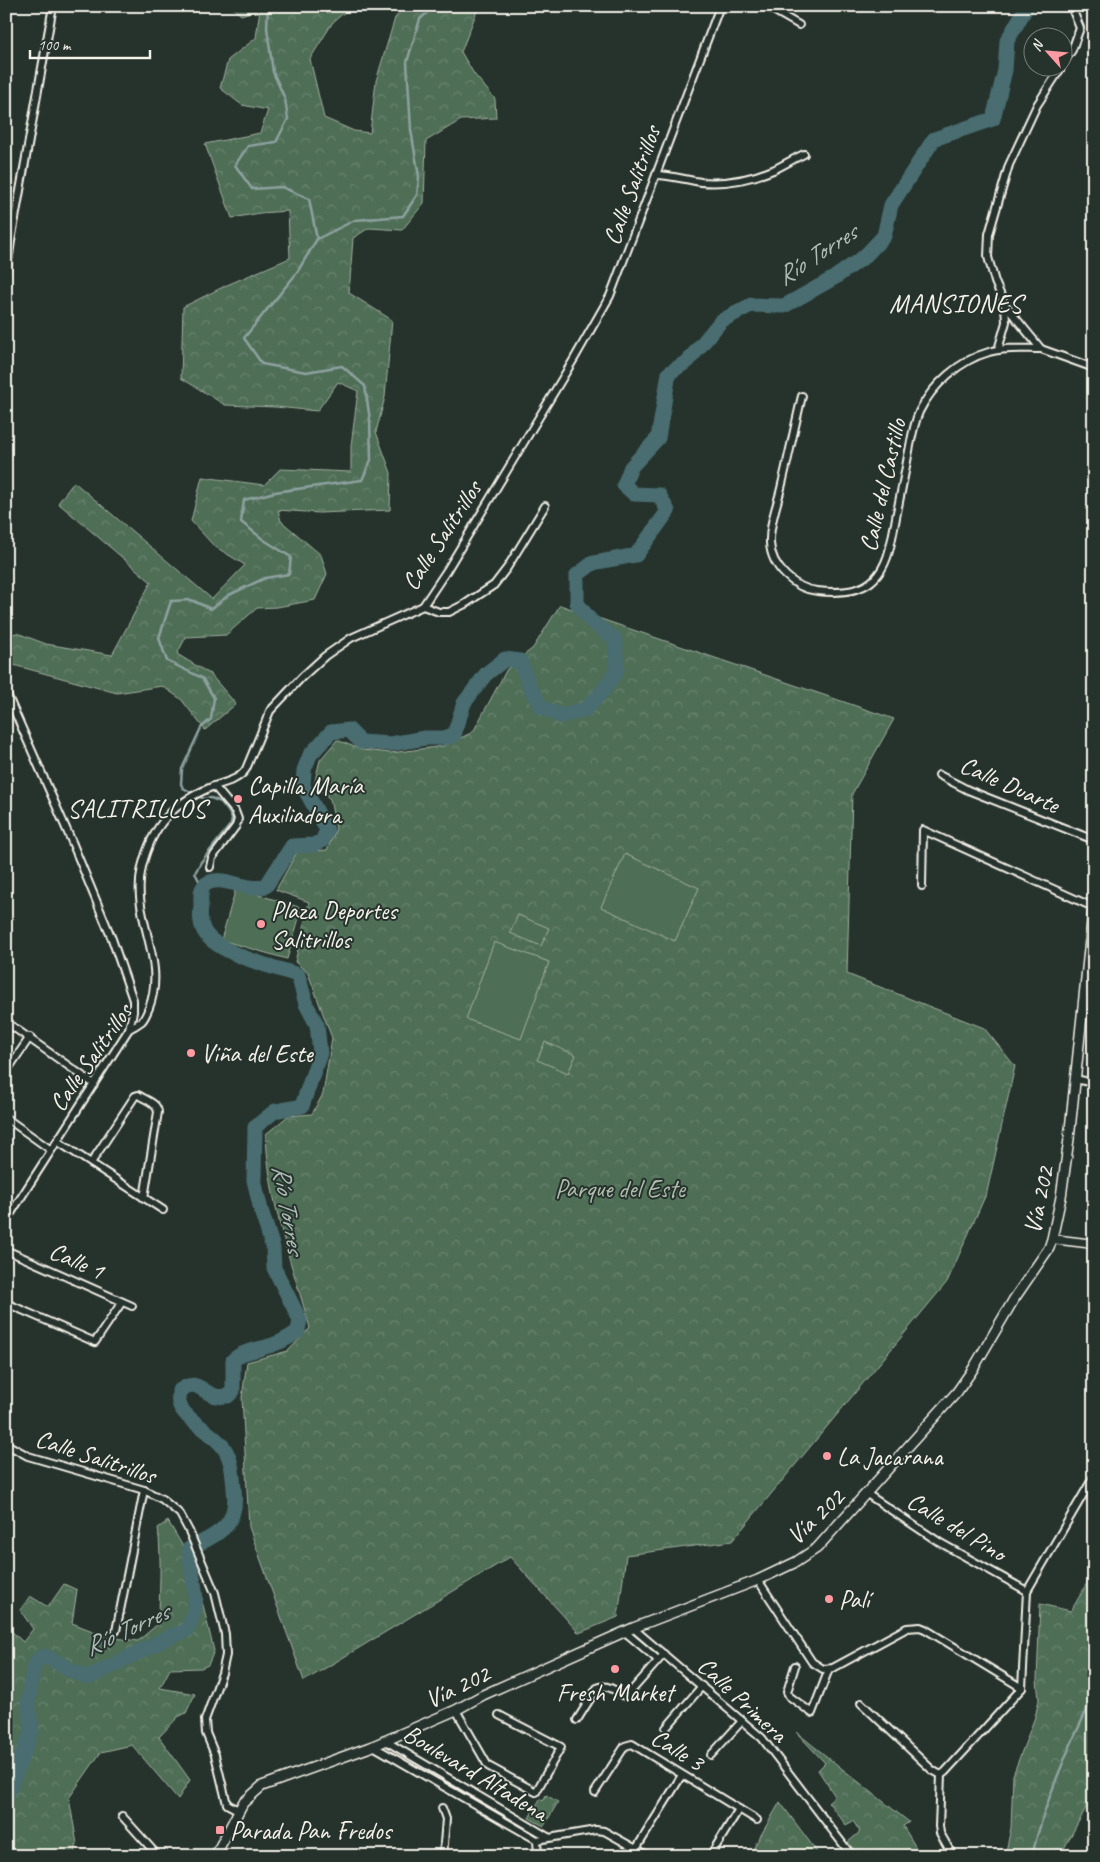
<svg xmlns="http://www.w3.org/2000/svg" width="1100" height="1862" font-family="Caveat,sans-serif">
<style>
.forest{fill:url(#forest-crowns);stroke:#a2b0a0}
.garden{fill:#4f6e57;stroke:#a2b0a0}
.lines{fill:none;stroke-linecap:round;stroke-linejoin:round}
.stream{stroke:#8ea2a0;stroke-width:2.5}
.river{stroke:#4a6d70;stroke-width:15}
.minor-casing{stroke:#f4f1e8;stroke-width:10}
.tertiary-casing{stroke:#f4f1e8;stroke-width:11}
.secondary-casing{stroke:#f4f1e8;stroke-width:12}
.minor{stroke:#26332d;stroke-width:6}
.tertiary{stroke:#26332d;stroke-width:8}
.secondary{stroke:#26332d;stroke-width:9}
.poi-dot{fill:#ff9aa2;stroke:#26332d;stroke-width:2}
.labels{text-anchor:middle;stroke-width:4;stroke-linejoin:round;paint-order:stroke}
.street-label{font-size:25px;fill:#f4f1e8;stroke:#26332d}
.poi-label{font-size:25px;fill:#f4f1e8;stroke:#26332d;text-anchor:start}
.park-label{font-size:25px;fill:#b2bdae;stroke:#26332d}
.water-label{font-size:26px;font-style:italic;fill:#b0bcb8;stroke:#26332d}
.neighbourhood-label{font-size:26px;letter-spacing:1px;fill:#f4f1e8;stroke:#26332d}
</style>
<defs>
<pattern id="forest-crowns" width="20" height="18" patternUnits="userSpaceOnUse" patternTransform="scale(1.25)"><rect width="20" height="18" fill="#4f6e57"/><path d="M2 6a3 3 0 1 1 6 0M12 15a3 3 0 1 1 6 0" fill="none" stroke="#69836f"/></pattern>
</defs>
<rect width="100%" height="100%" fill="#26332d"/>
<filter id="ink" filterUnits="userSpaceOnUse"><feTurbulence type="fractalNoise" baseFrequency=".02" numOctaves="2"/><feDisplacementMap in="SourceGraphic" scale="10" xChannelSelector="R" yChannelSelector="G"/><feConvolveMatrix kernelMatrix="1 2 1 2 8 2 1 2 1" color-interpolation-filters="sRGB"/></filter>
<g filter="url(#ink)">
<g class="forest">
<path d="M231 6H352L333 22 310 59 324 118 354 131 370 133 376 81 395 18 405 6H479L461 52 474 74 495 99 496 118 461 120 426 141 424 203 402 230 369 228 353 238 349 293 392 320 385 397 376 432 391 473 390 510 319 513 278 510 281 521 321 555 327 574 315 600 277 607 257 608 226 635 186 637 177 654 210 674 236 704 205 730 181 699 162 686 117 693 6 663V635L17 633 46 644 112 655 151 582 58 503 74 482 212 599 245 565 214 546 191 521 202 477 264 485 280 469 351 472V446L358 391 338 382 317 411 276 407 225 405 181 378 183 307 227 285 290 258 288 211 260 213 232 218 205 144 260 133 268 110 242 105 220 88 228 60 256 38 260 9 241 15Z"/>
<path d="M560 605 894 719 852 794 847 974 984 1028 1015 1066 987 1192 947 1282 732 1541 626 1555 618 1617 579 1633 510 1557 304 1681 249 1527 242 1397 247 1362 288 1351 310 1328C292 1265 268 1200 266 1134L288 1116 312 1114 323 1094 332 1038 308 973 295 962 309 902 276 890 297 852 327 850 336 829 330 799 314 785 320 760 337 740 362 750 391 753 444 746 473 732 507 669 533 648Z"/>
<path d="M168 1521 185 1550 203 1605 214 1651 208 1665 201 1668 170 1669 160 1688 195 1694 186 1713 178 1717 159 1737 190 1780 178 1799 132 1745 101 1752 69 1798 77 1844 74 1856H6V1714L9 1712 6 1705V1626L23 1642 33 1629 20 1610 30 1596 48 1607 64 1584 77 1590 72 1623 108 1637 138 1641 159 1623C159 1592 162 1560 158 1528Z"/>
<path d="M1094 1571V1793L1060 1856H1005L1011 1828 1013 1775 1035 1717 1039 1700 1037 1680 1040 1604 1071 1611Z"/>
<path d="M796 1732 909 1822 903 1826 921 1856H859L848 1842 860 1832 853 1821 846 1825 828 1802 835 1796 818 1770 825 1763Z"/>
<path d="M546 1795 558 1802 544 1826 529 1818 540 1799 543 1801Z"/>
<path d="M780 1802 820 1856H749Z"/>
</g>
<g class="garden">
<path d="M625 854 699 888 675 941 601 907Z"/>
<path d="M236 888 302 908 287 959 221 940Z"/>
<path d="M518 915 549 928 541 946 510 933Z"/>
<path d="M494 942 549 962 521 1039 466 1019Z"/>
<path d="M545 1042 576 1055 568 1073 537 1060Z"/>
</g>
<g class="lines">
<g class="stream">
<path d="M268 6 267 28 273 72 285 99 288 119 276 142 248 146 235 165 252 189 282 187 309 199 317 239"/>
<path d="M203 888 195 873 201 862 231 824 232 818 228 811 221 802 211 798 204 799 189 791 183 788 181 784 182 769 201 728 211 719 214 698 202 678 167 661 159 638 171 601 191 600 211 609 229 595 265 578 289 574 291 557 264 540 241 522 244 500 275 492 362 480 371 460 370 420 365 386 342 366 306 372 262 364 244 338 296 274 317 239 355 220 403 216 417 195 419 177 411 130 407 62 420 19 435 6"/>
<path d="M1032 1856C1045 1800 1069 1746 1094 1695"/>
</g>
<path class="river" d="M6 1798 32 1730 28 1703 33 1669 39 1658 45 1656C60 1662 74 1675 90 1677L169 1637 187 1630C204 1596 191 1584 189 1549 217 1534 239 1527 234 1489 233 1475 232 1460 224 1448 214 1433 183 1419 179 1403 178 1399 179 1394 179 1391 198 1377 200 1392 216 1396 219 1397 224 1396 228 1396L233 1391V1360C244 1351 249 1352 262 1348 275 1345 288 1339 298 1331L300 1320 274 1268 273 1248 261 1210 254 1180 255 1127 275 1111 302 1106 320 1053 317 1025 306 1004 298 975C274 967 213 953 203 929 200 922 200 913 201 906 201 899 199 889 206 884 221 873 247 893 266 886L292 846 313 845 322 841 327 830 303 786 304 770 310 755 331 732 349 730 361 742 391 744 425 738H444L454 735 464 703 486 674 505 659 520 661 529 685 541 707 561 716 586 709 603 691 617 670 615 639 591 621 577 603V575L593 563 636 555 668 511 659 495 634 494 624 485 631 467 658 438 669 373 688 361 721 321 751 305 784 306 834 278 864 257 884 236 891 205 934 139 993 119 1005 70 1007 41 1027 6"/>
<defs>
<g id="minor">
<path d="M766 6 799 25"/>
<path d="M1062 65 1072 50 1080 28 1071 6"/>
<path d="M1061 68 1037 105 1009 165 989 234 988 257 995 282 1005 305 1041 349 1094 368"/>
<path d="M656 175C671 175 686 180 701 182 725 184 751 179 773 170 784 165 793 159 804 154"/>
<path d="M6 276 11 241 53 6"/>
<path d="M998 350 1006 322 1005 305"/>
<path d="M802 396C795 425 789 455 782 484 778 503 769 524 770 543 771 567 795 589 817 591 835 593 860 593 874 579 889 564 891 542 895 523 899 501 904 478 908 456 911 442 913 426 919 412 932 385 960 360 989 352 1005 347 1024 349 1041 349"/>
<path d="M423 606 439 612H449L465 604 494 585 507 568 545 506"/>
<path d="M6 692 72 842 112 939 133 1000V1012L129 1029"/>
<path d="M939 775 968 790 1094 840"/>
<path d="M210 867 212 858 236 826 238 819 235 811 214 786"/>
<path d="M922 886 923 830 1093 907"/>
<path d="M6 1022 94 1084"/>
<path d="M6 1072 30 1037"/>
<path d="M1075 1079 1094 1083"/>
<path d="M6 1118 51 1150"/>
<path d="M57 1141 163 1210"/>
<path d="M91 1163 135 1096 138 1095C146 1100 157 1103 158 1112L144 1198"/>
<path d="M6 1221 129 1029C133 1027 138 1024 142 1021 145 1018 147 1012 149 1008 168 958 130 918 142 867 152 825 174 802 214 786 226 782 239 780 246 769L270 711 302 677 325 656 351 638 423 606 447 570 574 359 610 296 720 6"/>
<path d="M6 1250 132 1306"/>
<path d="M6 1303 95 1342 122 1302"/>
<path d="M6 1444 28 1456 144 1490 162 1499 180 1514 189 1531 215 1593 225 1634 226 1655 222 1673 205 1720 206 1733 215 1755 227 1804 238 1810"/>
<path d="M867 1494 939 1542 1027 1591"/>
<path d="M758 1580 812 1662 823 1669 833 1668 907 1628 920 1627 925 1629 1022 1688"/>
<path d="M633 1628 762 1738 852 1856"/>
<path d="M116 1631 144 1490"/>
<path d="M625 1632 658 1660"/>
<path d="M795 1666 787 1692 789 1696 812 1713 829 1669"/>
<path d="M861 1703 932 1770 941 1775"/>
<path d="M456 1710 488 1766 536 1792 561 1747 499 1715"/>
<path d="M577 1720 597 1688C608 1683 617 1692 626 1697L664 1654"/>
<path d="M666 1728 702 1686"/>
<path d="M384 1740 548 1837"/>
<path d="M373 1746 537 1840"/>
<path d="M711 1755 742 1721"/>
<path d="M941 1775 945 1772 1022 1688 1027 1591 1094 1476"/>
<path d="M941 1775 939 1826 940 1833 953 1856"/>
<path d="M595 1792 625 1746 632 1744 757 1820"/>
<path d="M442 1808 446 1819 443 1856"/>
<path d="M122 1816 158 1856"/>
<path d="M537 1840 596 1830 604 1831 649 1856"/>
<path d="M537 1840 538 1856"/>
<path d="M636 1849 682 1775"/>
<path d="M710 1856 739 1809"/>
</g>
<path id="tertiary" d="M1052 1239 1094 1244"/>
<path id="secondary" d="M215 1856 243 1803 262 1786 373 1746 456 1710 483 1695 633 1628 758 1580 796 1562 817 1548 957 1392 973 1369 1014 1299 1049 1248 1052 1239 1061 1197 1069 1139 1094 902"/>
</defs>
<use href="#minor" class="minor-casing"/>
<use href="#tertiary" class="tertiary-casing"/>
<use href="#secondary" class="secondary-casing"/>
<use href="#minor" class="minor"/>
<use href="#tertiary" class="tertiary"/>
<use href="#secondary" class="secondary"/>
</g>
</g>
<g class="poi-dot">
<circle cx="238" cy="799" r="5"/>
<circle cx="261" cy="924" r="5"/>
<circle cx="191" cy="1053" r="5"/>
<circle cx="827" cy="1456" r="5"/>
<circle cx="829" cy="1599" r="5"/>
<circle cx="615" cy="1669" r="5"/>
<rect x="215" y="1825" width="10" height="10" rx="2.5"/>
</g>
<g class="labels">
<g class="street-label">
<text transform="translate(631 185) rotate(-70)" y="9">Calle Salitrillos</text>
<text transform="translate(882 485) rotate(-77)" y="9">Calle del Castillo</text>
<text transform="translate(441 535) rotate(-57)" y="9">Calle Salitrillos</text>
<text transform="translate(1010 784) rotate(24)" y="9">Calle Duarte</text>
<text transform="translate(90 1057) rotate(-55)" y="9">Calle Salitrillos</text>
<text transform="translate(1038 1200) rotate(-78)" y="9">Vía 202</text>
<text transform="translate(77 1260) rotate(24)" y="9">Calle 1</text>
<text transform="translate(96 1456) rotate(18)" y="9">Calle Salitrillos</text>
<text transform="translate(815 1516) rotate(-43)" y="9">Vía 202</text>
<text transform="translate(957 1526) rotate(31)" y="9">Calle del Pino</text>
<text transform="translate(457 1686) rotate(-25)" y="9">Vía 202</text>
<text transform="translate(743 1699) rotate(43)" y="9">Calle Primera</text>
<text transform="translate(678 1749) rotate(32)" y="9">Calle 3</text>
<text transform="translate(476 1772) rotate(31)" y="9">Boulevard Altadena</text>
</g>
<g class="poi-label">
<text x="248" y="794">Capilla María<tspan x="248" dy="29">Auxiliadora</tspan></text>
<text x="271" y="919">Plaza Deportes<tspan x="271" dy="29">Salitrillos</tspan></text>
<text x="201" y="1062">Viña del Este</text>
<text x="837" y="1465">La Jacarana</text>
<text x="839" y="1608">Palí</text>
<text x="615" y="1701" text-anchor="middle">Fresh Market</text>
<text x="230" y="1839">Parada Pan Fredos</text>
</g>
<g class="park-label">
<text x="620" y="1197">Parque del Este</text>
</g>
<g class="water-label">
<text transform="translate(816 254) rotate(-33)" y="9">Río Torres</text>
<text transform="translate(289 1209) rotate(80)" y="9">Río Torres</text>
<text transform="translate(126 1629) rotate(-25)" y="9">Río Torres</text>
</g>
<g class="neighbourhood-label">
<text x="956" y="312">MANSIONES</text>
<text x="137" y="817">SALITRILLOS</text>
</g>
</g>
<rect width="1100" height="1862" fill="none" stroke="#26332d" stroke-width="25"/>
<rect x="12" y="12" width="1075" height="1837" fill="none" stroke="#f4f1e8" stroke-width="2" filter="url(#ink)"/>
<g transform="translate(1048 52) rotate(297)"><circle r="24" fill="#26332d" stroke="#787f78"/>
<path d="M0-4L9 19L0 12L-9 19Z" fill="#ff9aa2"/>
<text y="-8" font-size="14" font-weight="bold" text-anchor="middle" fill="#f4f1e8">N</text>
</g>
<path d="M30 50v8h120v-8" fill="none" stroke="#f4f1e8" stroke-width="2.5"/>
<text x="38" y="50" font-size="15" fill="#f4f1e8" stroke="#26332d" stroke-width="4" paint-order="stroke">100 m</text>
</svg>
